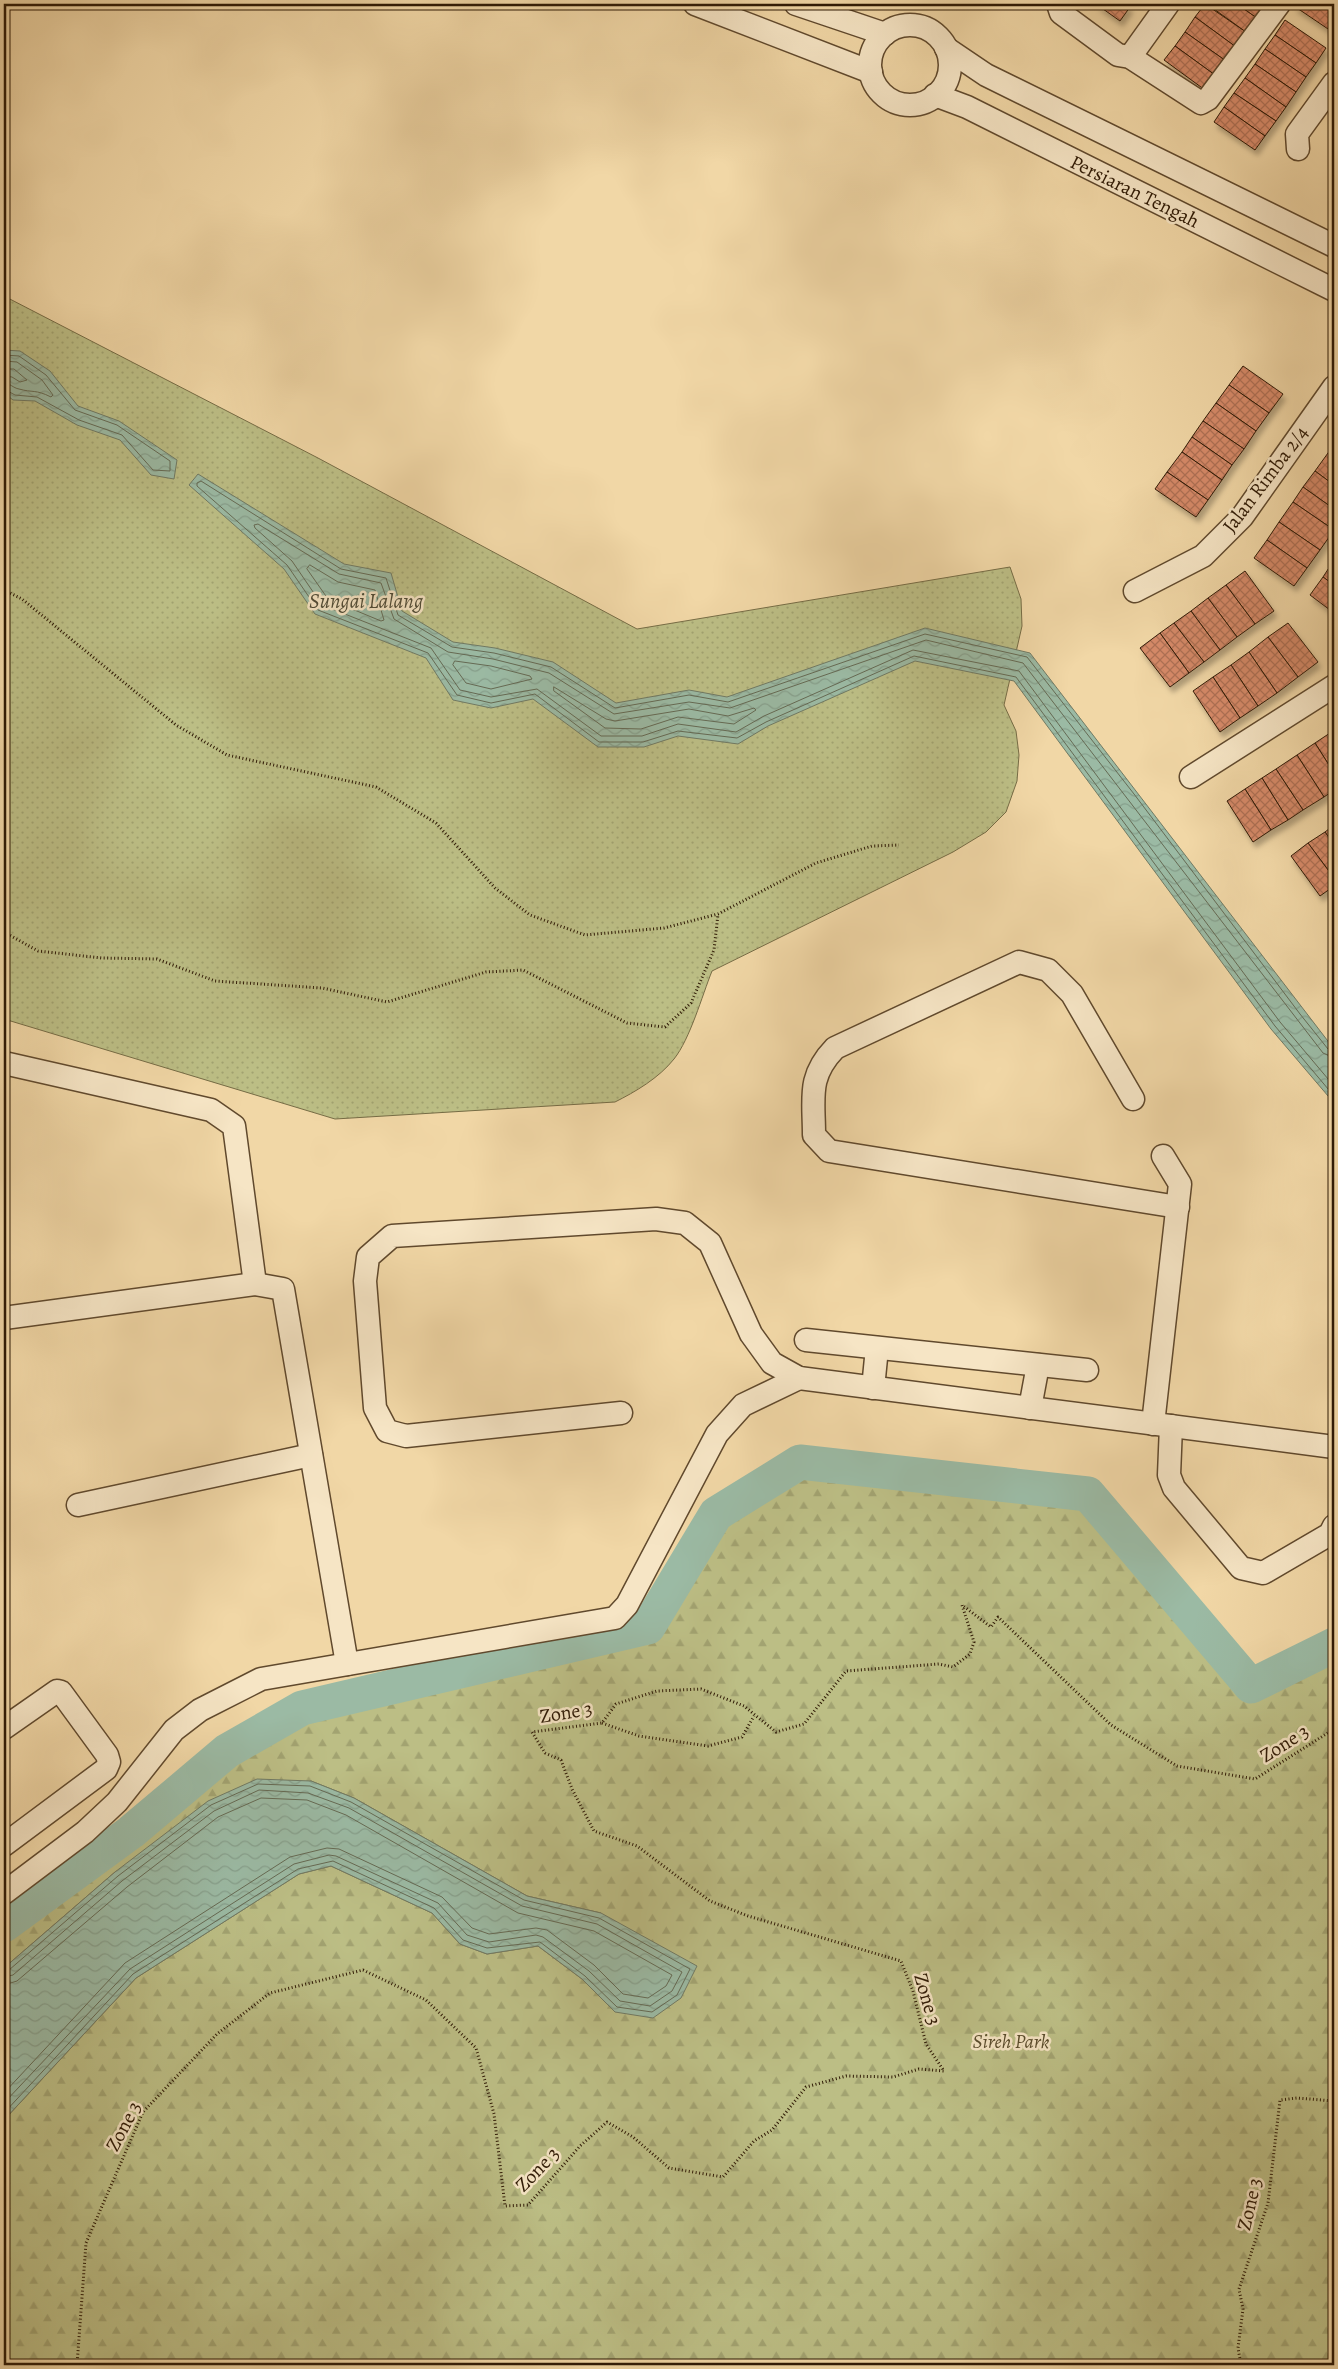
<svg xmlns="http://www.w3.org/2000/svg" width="1338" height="2369" font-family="Alegreya,serif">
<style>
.grass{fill:url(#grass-dots);stroke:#766c45}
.forest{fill:url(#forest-firs);stroke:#766c45}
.water{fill:url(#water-waves);stroke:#707a64}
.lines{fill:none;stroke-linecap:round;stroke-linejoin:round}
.shore{stroke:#656a54;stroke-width:1}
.river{stroke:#9bbaa4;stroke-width:35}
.building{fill:url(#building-cross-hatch);stroke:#2f1a05;filter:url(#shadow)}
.minor-casing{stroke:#60492d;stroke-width:25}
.path{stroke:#2f1a05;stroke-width:3;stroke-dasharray:1 2.5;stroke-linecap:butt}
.minor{stroke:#f6e5c5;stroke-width:22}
.labels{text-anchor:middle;stroke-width:5;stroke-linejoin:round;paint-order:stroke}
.street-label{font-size:20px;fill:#2f1a05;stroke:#f6e5c5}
.park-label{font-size:20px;font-style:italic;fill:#594b2b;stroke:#f6e5c5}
.water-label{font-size:21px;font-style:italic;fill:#4f4a35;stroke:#f6e5c5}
</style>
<defs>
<pattern id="grass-dots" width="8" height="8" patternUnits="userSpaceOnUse" patternTransform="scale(1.25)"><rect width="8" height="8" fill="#bcbe85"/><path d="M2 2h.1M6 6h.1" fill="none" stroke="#a2a371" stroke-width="1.8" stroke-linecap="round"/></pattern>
<pattern id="forest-firs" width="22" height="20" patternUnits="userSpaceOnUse" patternTransform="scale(1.25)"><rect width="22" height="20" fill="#bcbe85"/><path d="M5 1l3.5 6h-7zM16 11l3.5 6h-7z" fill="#a2a371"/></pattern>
<pattern id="water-waves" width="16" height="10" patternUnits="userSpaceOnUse" patternTransform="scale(1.25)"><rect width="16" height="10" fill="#9bbaa4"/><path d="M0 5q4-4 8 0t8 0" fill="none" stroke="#869f8c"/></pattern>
<pattern id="building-cross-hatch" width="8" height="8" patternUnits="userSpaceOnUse" patternTransform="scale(1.25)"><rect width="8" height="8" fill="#d68a69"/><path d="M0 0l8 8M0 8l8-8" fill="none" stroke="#ae7054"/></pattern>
<filter id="shadow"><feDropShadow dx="3" dy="5.5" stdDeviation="2.5" flood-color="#0004"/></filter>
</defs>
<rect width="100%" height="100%" fill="#f1d7a6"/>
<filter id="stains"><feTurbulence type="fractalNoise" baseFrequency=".004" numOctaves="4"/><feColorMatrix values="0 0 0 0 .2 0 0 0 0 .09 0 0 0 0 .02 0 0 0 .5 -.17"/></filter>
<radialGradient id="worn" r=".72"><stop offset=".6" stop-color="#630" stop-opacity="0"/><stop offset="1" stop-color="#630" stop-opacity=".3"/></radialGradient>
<path class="grass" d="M4 296 318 458 637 629 1010 567 1021 599 1022 626 1004 705 1016 731 1019 755 1017 781 1006 812 986 832 953 852 712 971C702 996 690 1039 674 1059 659 1078 635 1092 615 1102L335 1119 4 1019Z"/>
<path class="forest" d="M800 1462 1088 1494 1251 1685 1334 1645V2365H4V2120L136 1978 299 1874 331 1866 432 1913 460 1944 487 1954 538 1946 582 1979 615 2012 601 1913 527 1896 354 1798 311 1781 115 1872 4 1968V1925L131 1832 227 1751 302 1708 648 1627 716 1514Z"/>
<g class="water">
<path d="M4 350 20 351 50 371 78 406 119 421 177 460 174 479 151 475 120 440 77 425 35 401 13 400 4 393Z"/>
<path d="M198 474 344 564 391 573 402 611 453 642 495 648 553 662 616 703 689 690 727 697 925 628 1030 653 1334 1049V1103L1271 1029 1014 681 915 661 768 726 738 744 678 736 644 747H598L533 699 491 708 453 700 426 658 315 614 284 569 189 485Z"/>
<path d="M257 1779 311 1781 354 1798 527 1896 601 1913 697 1966 681 1998 653 2018 615 2012 582 1979 538 1946 487 1954 460 1944 432 1913 331 1866 299 1874 136 1978 4 2120V1968L115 1872 208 1801Z"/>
</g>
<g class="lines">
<g class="shore">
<path d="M4 355 19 356 46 375 75 410 117 425 170 461V471L153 470 122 435 79 420 37 397 15 395 4 389"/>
<path d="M4 361 17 362 42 380 53 395 51 397C35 389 33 393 19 389 13 388 10 383 4 383"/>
<path d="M4 369H14L27 380 20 382 12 377 4 376"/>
<path d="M310 565 338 582 375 590 384 620 381 621 328 599 307 569Z"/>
<path d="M455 661 491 666 530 676 532 679 491 689 466 683 453 665Z"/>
<path d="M554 687 606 719 615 721 689 709 728 716 754 708 756 710 734 724 678 717 641 729 605 728 554 691Z"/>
<path d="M1334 1051 1328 1049 1300 1014 1134 794 1027 657 925 634 728 702 689 695 615 708 551 667 494 653 452 647 398 615 386 578 341 569 201 481 197 483V486L287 565 318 610 428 653 457 695 491 703 535 694 599 742H643L678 731 737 738 766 722 914 656 1016 677 1275 1026 1334 1096"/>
<path d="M1334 1058 1323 1053 1023 663 926 640 730 708 689 702 614 714 549 673 493 659 448 652 394 619 381 583 339 574 258 524 254 525 255 528 292 561 322 605 431 648 460 690 491 697 537 689 601 736H642L678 724 736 732 764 716 913 650 1019 671 1280 1022 1334 1086"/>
<path d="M4 1971 9 1970 118 1876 211 1805 258 1784 310 1786 351 1802 524 1900 599 1918 690 1969 677 1995 652 2012 617 2007 585 1976 540 1942 487 1948 463 1940 434 1908 333 1861 298 1869 133 1974 4 2113"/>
<path d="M4 1977 13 1975 122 1881 214 1811 259 1790 308 1793 349 1808 522 1906 597 1924 682 1972 672 1991 650 2006 620 2001 589 1971 543 1937 536 1935 489 1942 467 1935 438 1903 336 1856 329 1855 294 1864 130 1969 4 2103"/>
<path d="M4 1985 17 1981 127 1887 218 1817 261 1798 307 1800 346 1815 518 1913 594 1931 672 1975 666 1986 648 1998 623 1994 594 1965 547 1930 536 1928 489 1934 472 1928 442 1897 339 1849 327 1848 290 1857 125 1963 4 2093"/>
</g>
<path class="river" d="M4 1925 131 1832 227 1751 302 1708 648 1627 716 1514 800 1462 1088 1494 1251 1686 1334 1645"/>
</g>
<g class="building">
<path d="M1096 4H1126L1130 7 1120 21Z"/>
<path d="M1205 4 1246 32 1236 47 1195 17Z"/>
<path d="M1207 4H1237L1257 18 1246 32Z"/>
<path d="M1237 4H1267L1257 18Z"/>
<path d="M1296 4H1323L1334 12V33L1294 6Z"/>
<path d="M1323 4H1334V12Z"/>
<path d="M1195 17 1236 47 1226 61 1185 32Z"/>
<path d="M1285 20 1326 48 1316 63 1275 35Z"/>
<path d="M1185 32 1226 61 1215 75 1175 46Z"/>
<path d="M1275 35 1316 63 1306 77 1265 49Z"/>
<path d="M1175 46 1215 75 1205 90 1164 60Z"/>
<path d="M1265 49 1306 77 1296 92 1255 64Z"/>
<path d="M1255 64 1296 92 1286 107 1245 78Z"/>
<path d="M1245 78 1286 107 1276 121 1234 93Z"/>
<path d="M1234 93 1276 121 1265 136 1224 107Z"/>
<path d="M1224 107 1265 136 1255 150 1214 122Z"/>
<path d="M1243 366 1283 394 1269 413 1229 385Z"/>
<path d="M1229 385 1269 413 1256 431 1216 403Z"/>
<path d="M1216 403 1256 431 1244 449 1203 421Z"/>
<path d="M1203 421 1244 449 1232 465 1192 437Z"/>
<path d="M1192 437 1232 465 1222 480 1182 452Z"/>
<path d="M1334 444V458L1328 453Z"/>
<path d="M1182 452 1222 480 1208 500 1167 472Z"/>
<path d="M1328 453 1334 458V485L1315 471Z"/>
<path d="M1315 471 1334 485V509L1303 487Z"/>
<path d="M1167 472 1208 500 1196 517 1155 489Z"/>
<path d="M1303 487 1334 509V530L1293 502Z"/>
<path d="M1293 502 1334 530 1320 550 1279 522Z"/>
<path d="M1279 522 1320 550 1307 568 1267 540Z"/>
<path d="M1267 540 1307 568 1294 586 1254 558Z"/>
<path d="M1334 560V585L1323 577Z"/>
<path d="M1245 571 1274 611 1255 624 1226 585Z"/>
<path d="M1323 577 1334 585V613L1310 595Z"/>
<path d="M1226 585 1255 624 1237 637 1208 598Z"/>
<path d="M1208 598 1237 637 1220 650 1191 611Z"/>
<path d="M1191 611 1220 650 1204 662 1174 623Z"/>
<path d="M1174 623 1204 662 1189 673 1160 633Z"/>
<path d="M1288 623 1318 662 1298 677 1268 637Z"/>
<path d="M1160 633 1189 673 1170 687 1140 648Z"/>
<path d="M1268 637 1298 677 1277 693 1249 652Z"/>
<path d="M1249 652 1277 693 1258 706 1231 665Z"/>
<path d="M1231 665 1258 706 1240 718 1213 677Z"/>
<path d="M1213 677 1240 718 1220 732 1193 691Z"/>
<path d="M1333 731 1334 732V773L1315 743Z"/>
<path d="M1315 743 1334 773V790L1324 797 1297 755Z"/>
<path d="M1297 755 1324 797 1303 810 1276 769Z"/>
<path d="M1276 769 1303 810 1288 820 1262 778Z"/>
<path d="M1262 778 1288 820 1271 830 1245 789Z"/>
<path d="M1245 789 1271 830 1253 842 1227 801Z"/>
<path d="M1334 825V845L1325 832Z"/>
<path d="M1325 832 1334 845V878L1308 843Z"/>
<path d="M1308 843 1334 878V886L1320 896 1291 856Z"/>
</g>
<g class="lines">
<defs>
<g id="minor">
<path d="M695 4 871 72"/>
<path d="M796 4 885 34"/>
<path d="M1058 4 1061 13 1118 55 1130 57 1201 103 1208 99 1279 4"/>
<circle cx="910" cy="65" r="40"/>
<path d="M946 48 986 75 1334 246"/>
<path d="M1130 57 1168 4"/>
<path d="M935 95 967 107 1334 290"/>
<path d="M1298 149 1297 134 1334 83"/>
<path d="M1135 591 1203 556 1242 517 1334 387"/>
<path d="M1191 777 1334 686"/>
<path d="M4 1063 211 1110 234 1126 255 1284"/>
<path d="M1133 1099 1072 994 1048 970 1019 962 835 1048C807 1077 814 1098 814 1135L829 1151 1178 1207"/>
<path d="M4 1318 255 1284 283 1289 347 1664"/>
<path d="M806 1340 1087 1370"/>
<path d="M873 1388 877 1348"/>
<path d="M1030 1408 1038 1365"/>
<path d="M621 1413 406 1436 387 1431 375 1408 365 1281 368 1257 392 1236 656 1219 685 1223 710 1243 751 1334 772 1363 799 1378 1334 1447"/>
<path d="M1153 1424 1180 1184 1163 1156"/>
<path d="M1171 1426 1169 1475 1174 1488 1241 1568 1263 1573 1330 1534 1334 1526"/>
<path d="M78 1505 311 1455"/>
<path d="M4 1728 57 1691 61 1692 107 1755 109 1762 106 1769 4 1845"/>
<path d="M4 1893 85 1832 117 1802 174 1730 200 1710 261 1679 615 1618 627 1605 717 1434 743 1405 799 1378"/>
</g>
</defs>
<use href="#minor" class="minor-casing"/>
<g class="path">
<path d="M4 590 22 599 176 725 227 755 376 787 436 823 495 888 530 915 585 935 664 928 718 914 816 863 872 846 899 845"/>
<path d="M4 932 38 951 102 958 157 959 215 981 322 988 387 1002 486 972 523 970 627 1023 665 1027 691 1003 714 950 718 914"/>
<path d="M602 1723 639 1736 708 1746 742 1737 754 1716"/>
<path d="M77 2365 86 2243 143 2112 217 2034 270 1993 363 1970 426 2000 476 2048 494 2114 505 2206 528 2205 580 2146 607 2122 633 2137 669 2168 723 2177 754 2141 772 2130 806 2087 846 2076 893 2077 919 2069 944 2071 926 2044 913 1991 901 1961 748 1916 710 1901 637 1846 594 1831 572 1789 561 1760 545 1753 532 1732 602 1723 616 1704 657 1691 701 1689 744 1706 776 1732 804 1724 846 1671 939 1664 953 1667 970 1654 974 1642 962 1605 991 1627 998 1617 1111 1725 1177 1766 1255 1779 1334 1729"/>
<path d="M1241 2365 1238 2348 1243 2309 1239 2289 1268 2203 1280 2100 1297 2098 1334 2101"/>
</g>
<use href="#minor" class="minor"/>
</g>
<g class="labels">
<g class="street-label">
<text transform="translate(1135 191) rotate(26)" y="7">Persiaran Tengah</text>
<text transform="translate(1265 479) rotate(-53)" y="7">Jalan Rimba 2/4</text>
<text transform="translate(566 1712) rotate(-9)" y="7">Zone 3</text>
<text transform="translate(1284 1743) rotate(-32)" y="7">Zone 3</text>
<text transform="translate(928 1999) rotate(74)" y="7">Zone 3</text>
<text transform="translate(123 2126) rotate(-62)" y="7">Zone 3</text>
<text transform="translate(537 2169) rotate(-46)" y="7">Zone 3</text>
<text transform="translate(1249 2204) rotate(-77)" y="7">Zone 3</text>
</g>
<g class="park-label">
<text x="1011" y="2048">Sireh Park</text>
</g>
<g class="water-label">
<text x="366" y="608">Sungai Lalang</text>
</g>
</g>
<rect width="1338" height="2369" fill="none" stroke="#f1d7a6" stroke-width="20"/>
<rect x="5" y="5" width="1328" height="2359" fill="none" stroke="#2f1a05" stroke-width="2.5"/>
<rect x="10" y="10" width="1318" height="2349" fill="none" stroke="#2f1a05"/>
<rect width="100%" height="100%" filter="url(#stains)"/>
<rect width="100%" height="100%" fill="url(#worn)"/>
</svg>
